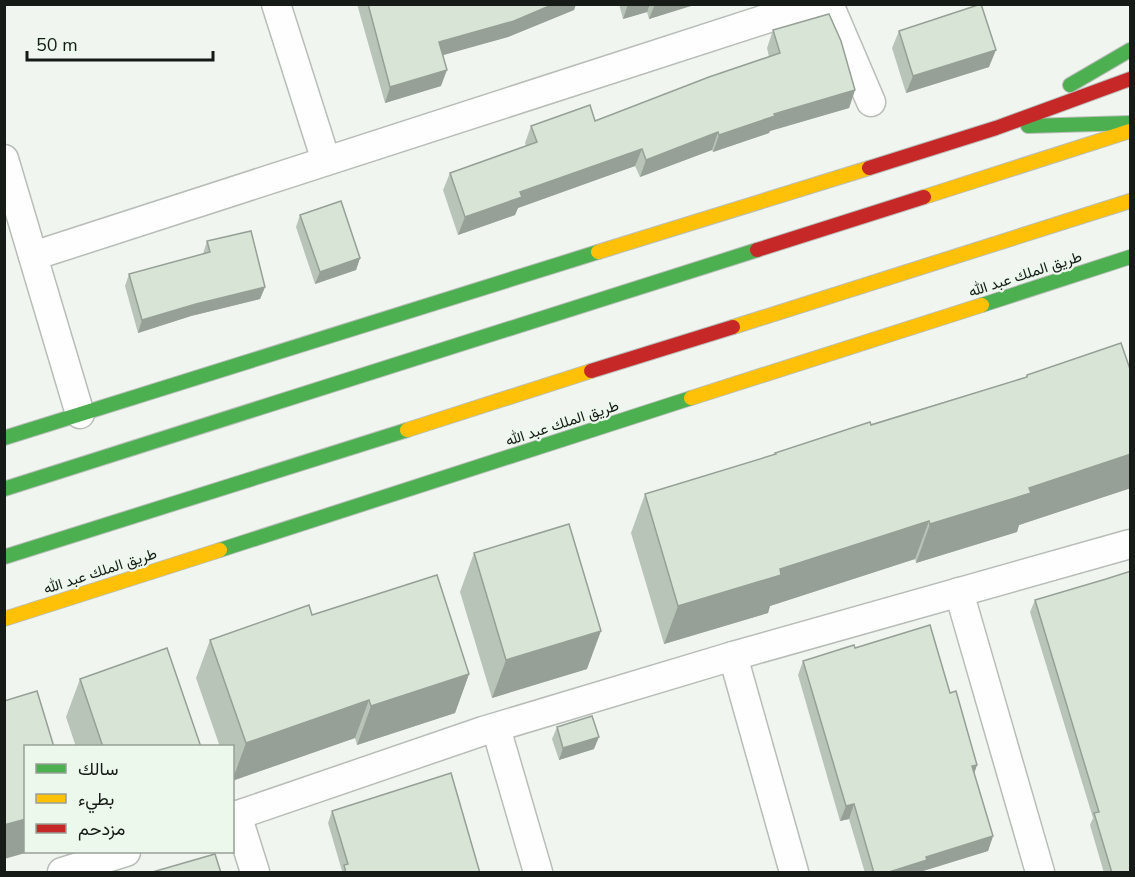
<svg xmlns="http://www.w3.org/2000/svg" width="1135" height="877" font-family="'Nunito Sans',Vazirmatn,sans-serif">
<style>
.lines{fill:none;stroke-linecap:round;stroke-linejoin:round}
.street-casing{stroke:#b9bdb9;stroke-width:31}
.fast-casing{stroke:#b9bdb9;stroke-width:16}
.slow-casing{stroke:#b9bdb9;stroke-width:16}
.jam-casing{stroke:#b9bdb9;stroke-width:16}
.street{stroke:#fdfefd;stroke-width:28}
.fast{stroke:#4caf50;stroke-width:14}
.slow{stroke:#ffc107;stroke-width:14}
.jam{stroke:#c62828;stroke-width:14}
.wall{fill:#b9c4b8}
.shaded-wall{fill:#96a096}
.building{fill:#d7e4d6;stroke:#96a096;stroke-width:1.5}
.labels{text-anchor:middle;stroke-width:4.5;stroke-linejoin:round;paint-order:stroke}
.street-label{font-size:15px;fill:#171b17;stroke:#edf8ed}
</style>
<rect width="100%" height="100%" fill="#f0f5f0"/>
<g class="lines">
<defs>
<g id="street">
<path d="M276 4 326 161"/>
<path d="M829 4 871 102"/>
<path d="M4 159 80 414"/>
<path d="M33 256 812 4"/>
<path d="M959 592 1040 872"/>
<path d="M496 728 538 872"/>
<path d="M237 815 255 872"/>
<path d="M232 817 483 731 733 656"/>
<path d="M62 872 126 852"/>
<path d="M794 872 733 656 1130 544"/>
</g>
<g id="fast">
<path d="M1070 85 1130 50"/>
<path d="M1028 126 1130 123"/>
<path d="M982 305 1130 257"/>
<path d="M4 438 598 252"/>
<path d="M4 489 757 250"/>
<path d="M220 550 691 398"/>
<path d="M4 557 407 430"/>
</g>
<g id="slow">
<path d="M924 197 1130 131"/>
<path d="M598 252 869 168"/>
<path d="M733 327 1130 201"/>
<path d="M691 398 982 305"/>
<path d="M407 430 591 371"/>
<path d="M4 619 220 550"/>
</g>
<g id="jam">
<path d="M869 168 996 128 1130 79"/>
<path d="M757 250 924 197"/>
<path d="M591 371 733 327"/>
</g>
</defs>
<use href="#street" class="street-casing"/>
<use href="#fast" class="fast-casing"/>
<use href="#slow" class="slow-casing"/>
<use href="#jam" class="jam-casing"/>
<use href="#street" class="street"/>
<use href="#fast" class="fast"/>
<use href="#slow" class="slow"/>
<use href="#jam" class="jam"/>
</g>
<g class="wall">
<path d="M357 4H576L574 10 508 37 442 55 441 86 385 103Z"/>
<path d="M619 4H694V5L649 19 647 12 623 19Z"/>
<path d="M773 30 855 90 849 108 770 131 769 133 713 152 712 150 640 177 635 166 518 208 515 215 458 235 443 190 450 173 526 146 525 143 531 126 595 121 769 57 767 48Z"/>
<path d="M899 31 989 67 906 93 892 48Z"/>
<path d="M300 215 360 258 356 270 315 284 296 227Z"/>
<path d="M207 241 265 287 260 299 191 316 138 333 125 286 129 274 203 254Z"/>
<path d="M1131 372V488L1019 525 1017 532 916 563 915 559 770 606 768 613 664 644 631 533 645 494 775 455V453L1026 377 1027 375Z"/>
<path d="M474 553 587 669 492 698 460 592Z"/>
<path d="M1106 579 1131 873H1104L1090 825 1093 818 1030 612 1035 600Z"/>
<path d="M312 615 469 674 455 713 357 745 355 738 232 781V747H220L196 678 210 640Z"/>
<path d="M855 648 950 693 977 765 974 773 993 836 988 851 923 871V873H865L849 819 840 821 798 675 803 661Z"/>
<path d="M80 679 201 747H76L66 717Z"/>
<path d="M557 727 594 749 559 760 552 739Z"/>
<path d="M332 811 480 873H341L342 871 328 823Z"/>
</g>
<g class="shaded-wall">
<path d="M554 4H576L574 10 508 37 433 58 439 42Z"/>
<path d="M628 4H650L647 12 623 19Z"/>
<path d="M655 4H694V5L649 19Z"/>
<path d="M996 50 989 67 906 93 913 76Z"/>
<path d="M447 70 441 86 385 103 390 87Z"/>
<path d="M855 90 849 108 770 131 769 133 713 152 719 135 774 114Z"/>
<path d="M718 132 712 150 640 177 646 160Z"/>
<path d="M642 149 635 166 518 208 515 215 458 235 465 217 520 192Z"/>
<path d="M360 258 356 270 315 284 320 272Z"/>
<path d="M265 287 260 299 191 316 138 333 142 320 196 304Z"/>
<path d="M1131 454V488L1019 525 1017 532 916 563 930 524 1029 488Z"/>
<path d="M929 521 915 559 770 606 768 613 664 644 678 606 780 569Z"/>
<path d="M601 631 587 669 492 698 506 660Z"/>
<path d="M469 674 455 713 357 745 371 706Z"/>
<path d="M369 700 355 738 232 781 246 743Z"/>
<path d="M599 737 594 749 559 760 563 748Z"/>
<path d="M977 765 972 780V766Z"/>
<path d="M854 804 849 819 840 821 846 806Z"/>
<path d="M26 819V852H29L4 859V825Z"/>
<path d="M993 836 988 851 923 871V873H886L926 857Z"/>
</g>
<g class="building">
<path d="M368 4H554L514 21 439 42 447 70 390 87Z"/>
<path d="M981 4 996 50 913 76 899 31Z"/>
<path d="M829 14 841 41 855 90 774 114 775 116 719 135 718 132 646 160 642 149 520 192 522 197 465 217 450 173 537 142 531 126 590 105 595 121 709 77 780 53 773 30Z"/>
<path d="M341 201 360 258 320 272 300 215Z"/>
<path d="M251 231 265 287 196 304 142 320 129 274 210 252 207 241Z"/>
<path d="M1121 343 1131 372V454L1029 488 1031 493 930 524 929 521 780 569 781 575 678 606 645 494 776 454 775 453 870 422 871 425 1027 377V375Z"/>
<path d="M569 524 601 631 506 660 474 553Z"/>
<path d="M1131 571V873H1112L1094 813 1099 812 1035 600 1106 579Z"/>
<path d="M437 575 469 674 371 706 369 700 246 743 210 640 309 605 312 615Z"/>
<path d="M930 625 950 693 956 691 977 765 972 766 993 836 926 857 927 860 886 873H874L854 804 846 806 803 661 854 645 855 648Z"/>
<path d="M167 648 201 747H103L80 679Z"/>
<path d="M37 691 54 747H26V819L4 825V701Z"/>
<path d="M592 716 599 737 563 748 557 727Z"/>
<path d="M451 773 480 873H346L344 865 348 864 332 811Z"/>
<path d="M215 854 221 873H149Z"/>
</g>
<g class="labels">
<g class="street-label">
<text transform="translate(1025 274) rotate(-18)" y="5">طريق الملك عبد الله</text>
<text transform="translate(562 423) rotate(-18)" y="5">طريق الملك عبد الله</text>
<text transform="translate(100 571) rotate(-18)" y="5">طريق الملك عبد الله</text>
</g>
</g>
<rect width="1135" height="877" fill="none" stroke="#171b17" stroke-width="12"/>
<rect x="24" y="745" width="210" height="108" fill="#edf8ed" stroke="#97a097" stroke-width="1.5"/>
<rect x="36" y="764" width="30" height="9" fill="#4caf50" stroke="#97a097" stroke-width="1.5"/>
<text x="78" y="775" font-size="18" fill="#171b17">سالك</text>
<rect x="36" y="794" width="30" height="9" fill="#ffc107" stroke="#97a097" stroke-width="1.5"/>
<text x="78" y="805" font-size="18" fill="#171b17">بطيء</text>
<rect x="36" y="824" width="30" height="9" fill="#c62828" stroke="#97a097" stroke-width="1.5"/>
<text x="78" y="835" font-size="18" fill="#171b17">مزدحم</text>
<path d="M27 51v9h186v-9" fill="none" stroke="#171b17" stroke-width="3"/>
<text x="36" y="51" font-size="18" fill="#171b17" stroke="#edf8ed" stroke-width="4.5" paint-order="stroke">50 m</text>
</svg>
